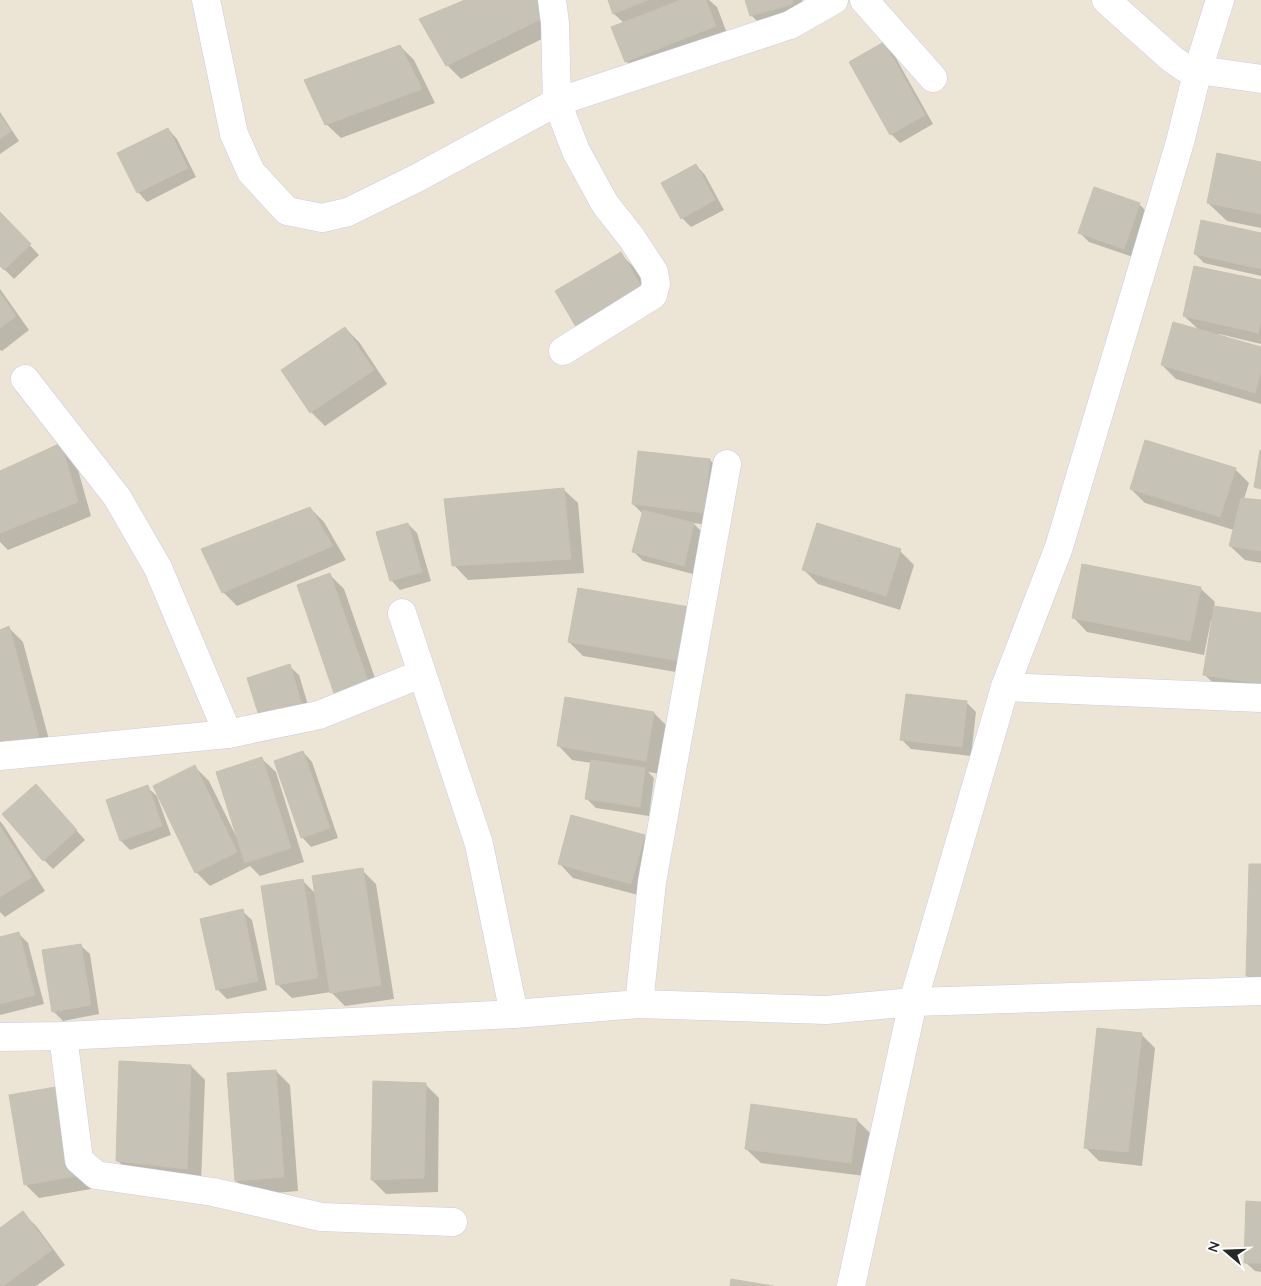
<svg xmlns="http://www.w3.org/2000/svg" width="1261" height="1286" font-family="Quicksand,sans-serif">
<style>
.shadow{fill:#0003}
.building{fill:#c6c2b6;stroke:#c7c2b0}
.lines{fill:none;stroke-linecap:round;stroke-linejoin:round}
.street-casing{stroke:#cbcce2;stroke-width:29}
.street{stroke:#fff;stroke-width:28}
</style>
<rect width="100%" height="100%" fill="#ece5d6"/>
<g class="shadow">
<path d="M468 0H549L560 30 461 79 447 65Z"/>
<path d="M609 0H709L717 7 730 41 640 75 626 61 624 23 614 14Z"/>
<path d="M747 0H802L807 18 765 29 751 15Z"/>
<path d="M884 43 893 53 933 124 900 143 891 134Z"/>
<path d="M400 46 414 60 435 103 341 138 326 124Z"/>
<path d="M0 112 19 141 0 154Z"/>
<path d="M168 129 177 139 196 177 147 202 138 192Z"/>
<path d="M1261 163V228L1227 221 1208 203Z"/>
<path d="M696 165 705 175 724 210 691 227 682 218Z"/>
<path d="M1139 204 1148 213 1133 257 1089 242 1080 233Z"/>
<path d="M0 213 39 255 14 279 0 265Z"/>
<path d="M1261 235V276L1204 263 1195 254Z"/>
<path d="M620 254 635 268 658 307 595 345Z"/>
<path d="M1261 281V344L1219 334V336L1261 349V404L1176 379 1162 365 1200 331 1184 316Z"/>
<path d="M0 289 29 330 2 351 0 350Z"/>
<path d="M345 328 359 342 387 384 325 426 311 412Z"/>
<path d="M61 445 75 459 91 516 8 550 0 542V472Z"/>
<path d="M639 453 710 460 724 475 718 526 693 523 703 533 693 574 643 561 634 552 643 514 633 504Z"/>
<path d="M1235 469 1249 483 1244 499 1261 501V563L1245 560 1230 546 1234 530 1145 503 1131 489Z"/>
<path d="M563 489 578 503 584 573 468 580 454 565Z"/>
<path d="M310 508 324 522 346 560 237 606 223 592Z"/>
<path d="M408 524 417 533 431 581 400 590 391 580Z"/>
<path d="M900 551 914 565 900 610 818 584 804 570Z"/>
<path d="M330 575 344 589 384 704 353 715Z"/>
<path d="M1200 588 1215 602 1214 607 1261 615V695L1219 689 1205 675 1213 620H1211L1204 655 1087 632 1073 617Z"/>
<path d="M579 590 699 676 583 656 569 642Z"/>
<path d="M9 628 23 642 52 751 0 742V631Z"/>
<path d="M289 666 299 675 311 715 271 728Z"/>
<path d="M967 703 976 712 971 756 911 749 902 740Z"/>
<path d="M654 713 668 727 660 774 648 772 654 778 649 816 596 808 587 799 592 763 572 760 558 745Z"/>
<path d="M303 752 312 762 338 838 311 847 302 837Z"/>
<path d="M261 758 276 772 304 862 260 876 250 866 210 886 196 872 195 767 209 781 236 836H237Z"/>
<path d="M147 787 157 796 171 835 130 850 121 841Z"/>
<path d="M45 795 85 840 53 869 44 860Z"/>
<path d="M0 821 4 826 45 891 5 917 0 912Z"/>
<path d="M644 836 658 850 646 897 573 878 559 863Z"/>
<path d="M1261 866V990L1247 976Z"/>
<path d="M362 870 376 884 394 999 345 1006 331 992 292 998 277 984 303 881 316 894Z"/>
<path d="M242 911 252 920 267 990 227 999 218 990 202 920Z"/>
<path d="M19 934 28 943 44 1004 0 1015V938Z"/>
<path d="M80 945 90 954 99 1014 63 1021 53 1011Z"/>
<path d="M1141 1034 1155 1048 1142 1166 1099 1161 1085 1147Z"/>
<path d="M191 1066 205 1080 201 1183 132 1175 117 1160Z"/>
<path d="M276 1071 290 1085 298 1191 250 1195 236 1181Z"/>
<path d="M425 1084 439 1098 438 1192 386 1194 372 1180Z"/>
<path d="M76 1101 91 1189 39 1198 25 1184Z"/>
<path d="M857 1120 871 1134 865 1176 761 1163 746 1149Z"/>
<path d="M1261 1203V1272L1255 1271 1245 1262Z"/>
<path d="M23 1213 37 1227 65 1265 36 1286H0V1230Z"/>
</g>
<g class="building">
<path d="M465 0H541L547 16 446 66 419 19Z"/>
<path d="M608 0H648L613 14Z"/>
<path d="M681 0H706L716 26 625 62 611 27Z"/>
<path d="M745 0H792L793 4 750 16Z"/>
<path d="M884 42 925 115 890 135 849 62Z"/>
<path d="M400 45 422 89 325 125 304 80Z"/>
<path d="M0 115 11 131 0 139Z"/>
<path d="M168 128 188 168 137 193 117 153Z"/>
<path d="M1217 153 1261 162V214L1207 203Z"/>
<path d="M696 164 715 200 681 219 661 183Z"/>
<path d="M1094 187 1140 203 1124 249 1078 233Z"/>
<path d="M0 212 31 244 4 270 0 266Z"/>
<path d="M1201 220 1261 233V269L1194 254Z"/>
<path d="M621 252 645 293 579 332 555 291Z"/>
<path d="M1194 266 1261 280V318L1258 333 1183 316Z"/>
<path d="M0 293 16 316 0 328Z"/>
<path d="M1173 322 1261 347V371L1255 393 1161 365Z"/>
<path d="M345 327 374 370 310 413 281 370Z"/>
<path d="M1145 440 1236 468 1220 517 1130 489Z"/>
<path d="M61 443 78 502 0 533V471Z"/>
<path d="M1260 450H1261V489L1254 487Z"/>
<path d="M638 451 710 459 704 513 632 504Z"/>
<path d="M564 488 571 559 452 566 444 499Z"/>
<path d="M1241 498 1261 500V551L1229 546Z"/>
<path d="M310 507 333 546 222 593 201 549Z"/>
<path d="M643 510 694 523 684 566 632 552Z"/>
<path d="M408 523 422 572 390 581 376 532Z"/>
<path d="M817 523 901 549 886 596 802 570Z"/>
<path d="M1082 564 1201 587 1190 641 1072 618Z"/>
<path d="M330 573 371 690 337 702 297 585Z"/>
<path d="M578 588 695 608 686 662 568 642Z"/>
<path d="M1214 606 1261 613V684L1203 675Z"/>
<path d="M9 626 39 737 0 745V630Z"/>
<path d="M290 664 302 706 260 719 247 678Z"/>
<path d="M906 694 967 701 962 747 900 740Z"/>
<path d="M565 697 654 712 646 761 557 746Z"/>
<path d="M303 751 330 828 301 838 274 761Z"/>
<path d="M262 757 291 848 245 863 216 772Z"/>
<path d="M591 760 645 768 640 807 585 799Z"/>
<path d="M195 765 237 852 195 873 153 786Z"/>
<path d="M36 784 77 830 43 861 2 814Z"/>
<path d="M148 785 162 826 120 841 106 800Z"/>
<path d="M571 815 645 835 631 884 558 864Z"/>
<path d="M0 826 32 877 0 897Z"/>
<path d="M1249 864H1261V976H1246Z"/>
<path d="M363 868 381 985 330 993 312 876Z"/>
<path d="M303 879 318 978 276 985 261 886Z"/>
<path d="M243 909 258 981 216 990 200 919Z"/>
<path d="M19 932 35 995 0 1004V937Z"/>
<path d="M81 944 91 1005 52 1012 42 950Z"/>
<path d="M1097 1028 1142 1033 1128 1152 1084 1148Z"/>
<path d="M119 1061 191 1065 187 1169 116 1161Z"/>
<path d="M276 1070 284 1177 235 1181 227 1073Z"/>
<path d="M373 1081 426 1083 424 1178 371 1180Z"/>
<path d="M62 1086 77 1176 24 1185 9 1095Z"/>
<path d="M751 1104 857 1119 851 1163 745 1149Z"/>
<path d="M1246 1201 1261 1202V1263H1244Z"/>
<path d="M23 1211 52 1250 3 1286H0V1228Z"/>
<path d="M731 1279 773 1286H730Z"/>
</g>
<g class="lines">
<defs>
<g id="street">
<path d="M206 0 234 134 251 172 287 211 322 218 348 212 417 178 557 102 790 25 834 0"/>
<path d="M552 0 555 23 557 102 576 151 605 204 631 237 654 272 656 284 653 295 563 351"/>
<path d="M864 0 933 78"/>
<path d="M1106 0 1172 59 1185 68 1261 79"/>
<path d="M25 379 117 497 158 568 228 734"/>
<path d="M402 613 479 844 514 1014"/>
<path d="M1005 687 1261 698"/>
<path d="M0 756 228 734 319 715 421 674"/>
<path d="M639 1004 652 882 727 464"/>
<path d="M63 1036 79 1160 96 1175 213 1192 321 1217 453 1222"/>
<path d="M0 1037 63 1036 514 1014 639 1004 826 1010 913 1002 1261 991"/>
<path d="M851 1286 913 1002 1005 687 1059 547 1180 142 1198 70 1220 0"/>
</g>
</defs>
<use href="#street" class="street-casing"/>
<use href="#street" class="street"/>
</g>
<g transform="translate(1226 1251) rotate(289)" stroke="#ffffff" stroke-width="4" paint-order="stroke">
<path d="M0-4L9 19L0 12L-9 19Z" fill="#272727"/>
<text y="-8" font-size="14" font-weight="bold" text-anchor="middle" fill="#272727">N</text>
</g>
</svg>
